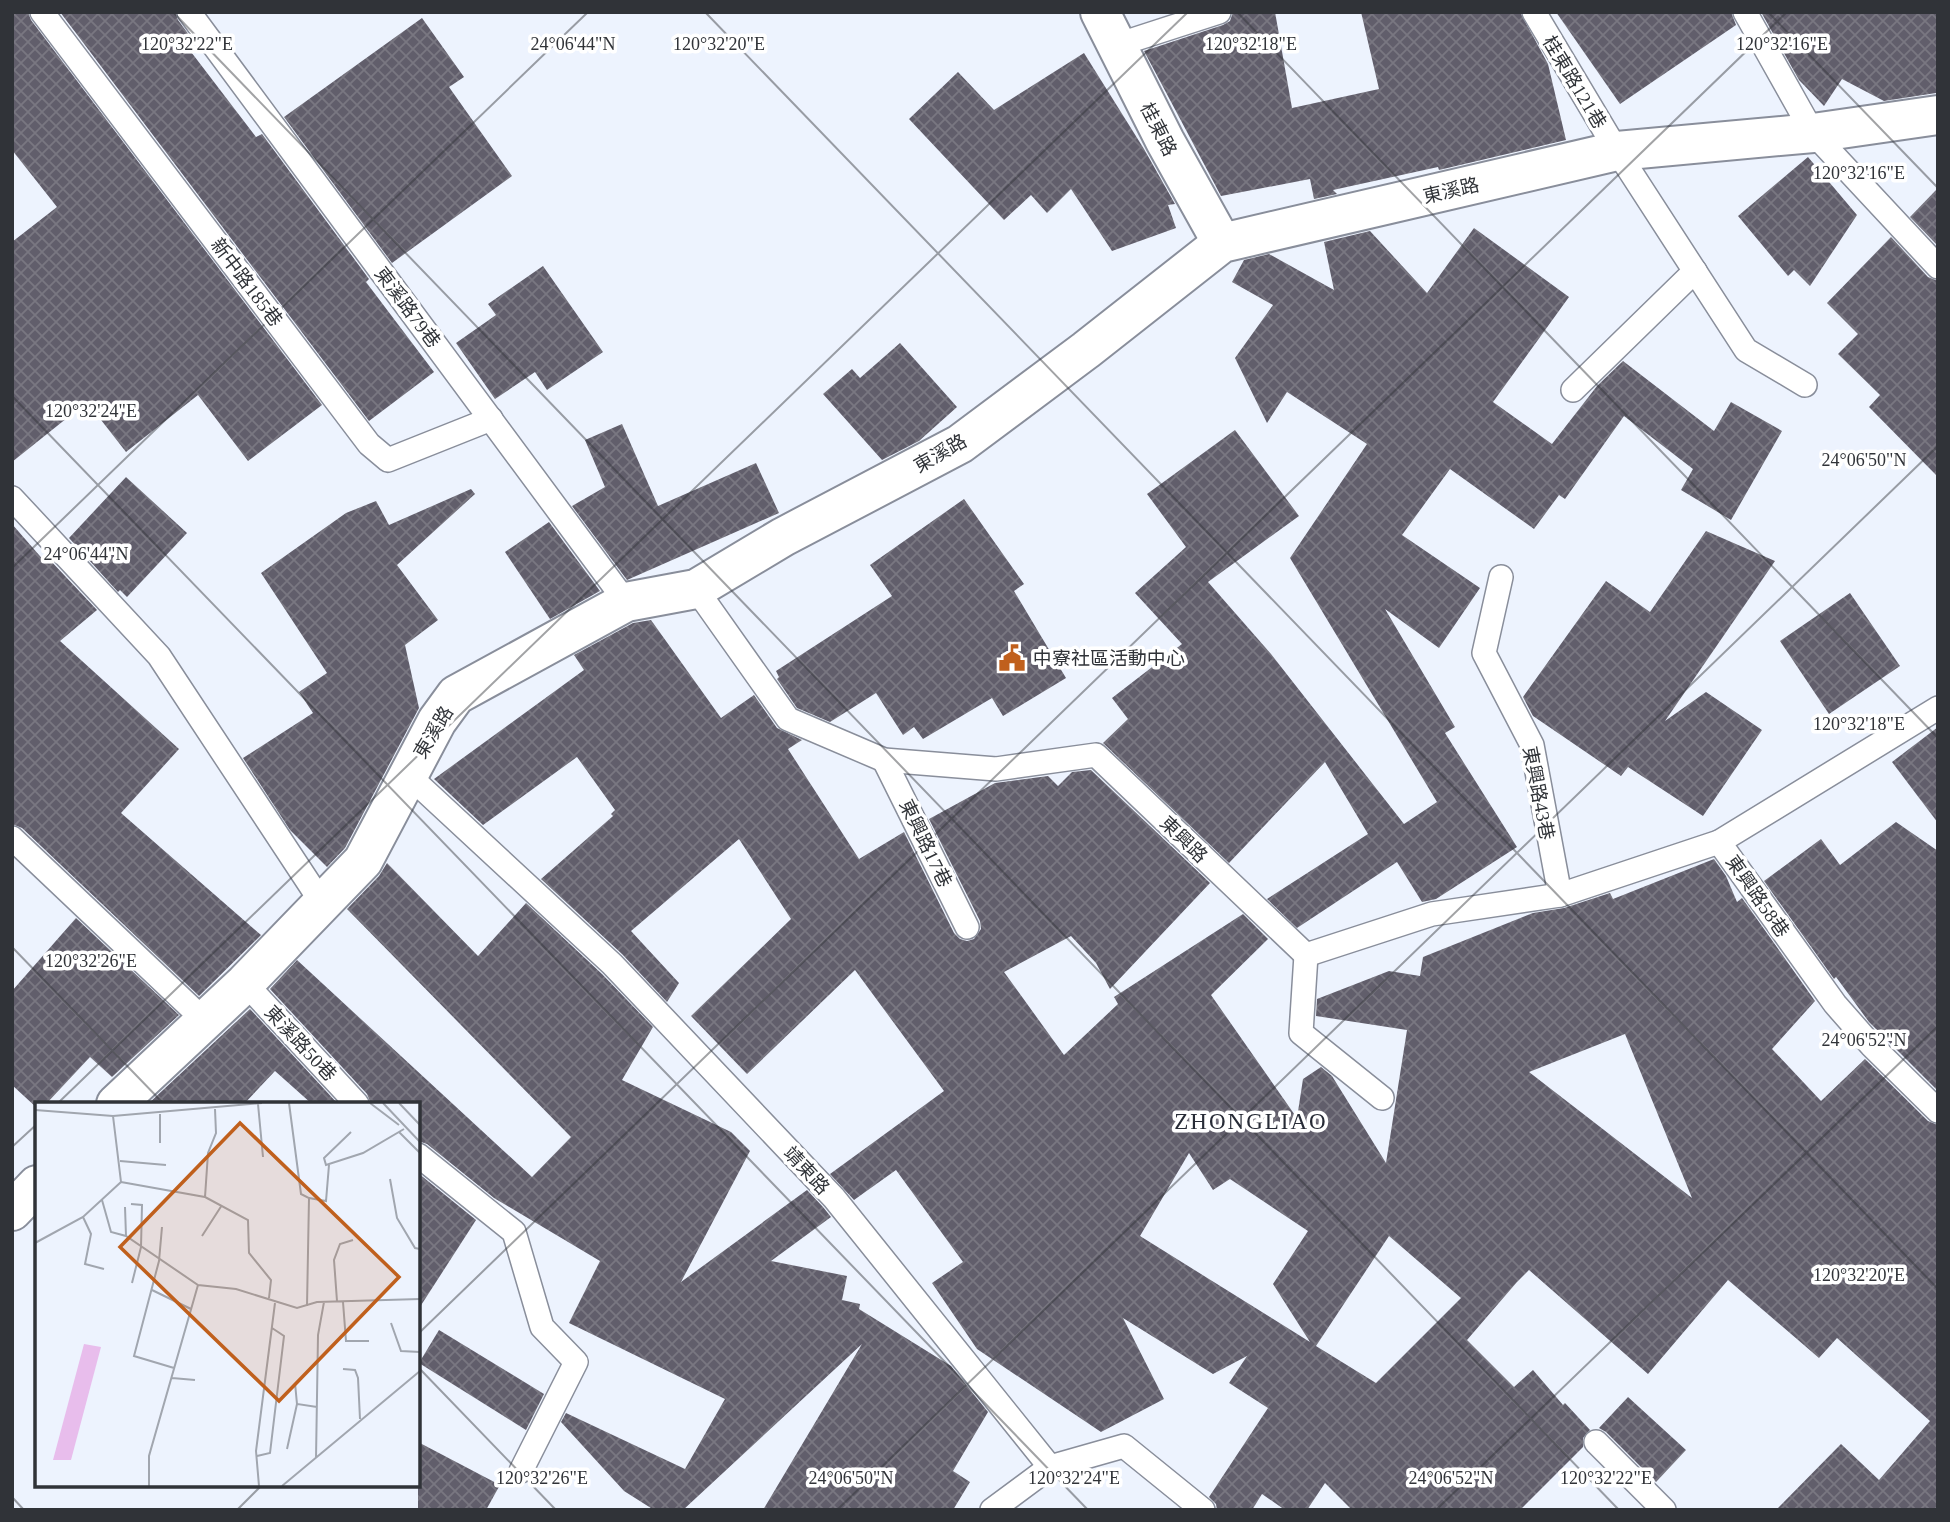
<svg xmlns="http://www.w3.org/2000/svg" width="1950" height="1522" font-family="'Times New Roman','Noto Sans TC',serif">
<style>
.building{fill:url(#building-cross-hatch);fill-rule:evenodd}
.lines{fill:none;stroke-linecap:round;stroke-linejoin:round}
.service-casing{stroke:#898e9b;stroke-width:26}
.minor-casing{stroke:#898e9b;stroke-width:42}
.service{stroke:#fff;stroke-width:23}
.minor{stroke:#fff;stroke-width:38}
.ticks{fill:none;stroke:#303338;stroke-width:2;stroke-opacity:0.45}
.labels{text-anchor:middle;stroke-width:7;stroke-linejoin:round;paint-order:stroke}
.street-label{font-size:19px;fill:#303338;stroke:#fff}
.poi-label{font-size:19px;fill:#303338;stroke:#fff;text-anchor:start}
.quarter-label{font-size:23px;letter-spacing:2px;fill:#272b36;stroke:#fff}
.inset-road{fill:none;stroke:#a1a6af;stroke-width:2}
.view{fill:#c0601d;fill-opacity:0.15;stroke:#c0601d;stroke-width:3.5}
.inset-edge{fill:none;stroke:#303338;stroke-width:3.5}
.ticks-label{font-size:18px;text-anchor:middle;fill:#303338;stroke:#fff;stroke-width:7;stroke-linejoin:round;paint-order:stroke}
</style>
<defs>
<pattern id="building-cross-hatch" width="8" height="8" patternUnits="userSpaceOnUse" patternTransform="scale(1.75)"><rect width="8" height="8" fill="#615e6b"/><path d="M0 0l8 8M0 8l8-8" fill="none" stroke="#797781"/></pattern>
</defs>
<rect width="100%" height="100%" fill="#edf3fe"/>
<g class="building">
<path d="M12 12H28L31 20 322 405 248 461 198 395 126 452 87 402 12 462V242L57 207 12 150Z"/>
<path d="M60 12H175L178 20 192 39 185 44 256 137 262 134 369 279 366 282 434 372 369 421Z"/>
<path d="M1233 12H1275L1292 108 1379 89 1361 12H1520L1548 64 1566 140 1439 170 1438 167 1333 190 1337 194 1314 199 1310 179 1221 196 1144 51 1223 25 1230 21Z"/>
<path d="M1556 12H1731L1736 25 1620 104Z"/>
<path d="M1761 12H1938V91L1936 93 1884 101 1842 79 1824 106 1799 80Z"/>
<path d="M422 18 464 77 449 87 512 176 392 263 284 117Z"/>
<path d="M1084 53 1144 149 1175 204 1168 205 1176 228 1112 251 1071 189 1047 213 1031 195 1004 220 909 119 958 72 994 110Z"/>
<path d="M1808 157 1857 215 1810 286 1794 270 1788 276 1738 216Z"/>
<path d="M1938 188V246L1910 217Z"/>
<path d="M1474 228 1569 297 1493 402 1552 444 1597 386 1623 361 1714 431 1731 402 1782 431 1731 520 1681 490 1693 469 1624 416 1565 499 1559 495 1534 529 1450 469 1402 535 1480 588 1439 648 1385 609 1455 727 1445 733 1517 847 1436 899 1422 902 1397 862 1297 928 1267 899 1368 834 1325 762 1229 863 1103 743 1128 719 1112 698 1182 644 1135 593 1186 547 1147 494 1235 430 1299 516 1208 582 1271 654 1404 824 1437 802 1290 558 1367 444 1287 392 1267 423 1235 358 1273 305 1232 282 1244 260 1269 254 1334 290 1324 242 1370 231 1427 293Z"/>
<path d="M1891 237 1928 277 1938 281V477L1869 407 1880 395 1838 354 1858 334 1827 303Z"/>
<path d="M543 266 603 352 547 390 535 372 495 399 456 343 496 315 488 304Z"/>
<path d="M900 343 957 407 919 441 882 460 823 394 852 369 860 378Z"/>
<path d="M622 424 658 506 756 463 779 513 627 580 572 506 605 487 585 440Z"/>
<path d="M126 477 187 533 127 597 120 590 118 592 69 538Z"/>
<path d="M471 489 475 494 397 565 438 620 405 645 419 708 345 848 327 867 290 830 243 758 313 713 299 692 327 673 261 573 346 513 376 501 389 525Z"/>
<path d="M964 499 1024 584 1014 591 1066 678 1003 716 992 698 923 739 914 727 903 735 876 693 830 722 797 708 777 679 779 677 776 671 892 596 870 565Z"/>
<path d="M549 522 600 591 550 619 505 552Z"/>
<path d="M12 524 46 563 49 559 97 610 60 641 179 749 121 813 261 935 199 996 22 828 12 824Z"/>
<path d="M1706 531 1775 561 1665 721 1706 692 1762 730 1703 816 1628 767 1621 776 1533 716 1523 697 1606 581 1650 612Z"/>
<path d="M1850 593 1900 666 1829 714 1780 641Z"/>
<path d="M651 620 721 718 754 695 777 728 802 740 788 749 859 859 904 832 954 933 960 939 967 941 974 939 981 929 980 921 929 819 995 783 1048 776 1058 786 1072 772 1091 770 1210 883 1110 989 1096 963 1071 936 1004 972 1064 1055 1118 1004 1114 997 1243 914 1268 939 1211 995 1297 1118 1303 1079 1321 1067 1332 1076 1386 1163 1407 1030 1316 1016 1317 999 1389 971 1420 976 1423 957 1533 913 1564 908 1610 893 1613 899 1714 859 1726 876 1737 902 1742 898 1815 1001 1772 1049 1821 1101 1865 1059 1928 1121 1938 1125V1510H1776L1841 1444 1879 1480 1930 1421 1837 1338 1819 1358 1728 1280 1648 1374 1529 1270 1517 1282 1467 1340 1514 1387 1533 1370 1563 1405 1565 1403 1590 1430 1583 1438V1447L1520 1510H1352L1325 1483 1307 1510H1285L1262 1494 1252 1510H1217L1216 1504 1209 1497 1268 1408 1229 1383 1247 1356 1213 1374 1123 1318 1164 1399 1101 1432 977 1349 932 1283 963 1262 896 1170 854 1200 830 1174 944 1091 855 970 747 1074 691 1016 791 919 739 839 631 931 679 983 667 1002 622 954 541 879 613 816 611 814 615 810 577 757 483 825 434 779 584 670 574 655 633 623ZM1625 1034 1692 1198 1529 1072ZM1189 1153 1213 1190 1230 1179 1308 1231 1273 1284 1310 1342 1140 1236ZM1389 1236 1461 1298 1376 1383 1316 1346Z"/>
<path d="M1938 727V823L1892 762Z"/>
<path d="M1896 822 1938 851V1091L1869 1022 1836 977 1834 979 1764 881 1821 839 1840 865Z"/>
<path d="M387 863 478 956 526 903 602 974 653 1027 622 1080 731 1132 750 1151 681 1282 807 1190 823 1207 831 1217 771 1261 847 1276 842 1300 860 1304 859 1309 951 1366 988 1412 953 1471 970 1482 953 1510H763L862 1344 683 1510H654L624 1491 561 1422 566 1413 685 1469 725 1399 569 1323 600 1261 494 1198 427 1144 418 1141V1104H371L367 1094 270 989 297 960 532 1177 571 1137 347 909 379 876Z"/>
<path d="M76 918 179 1015 112 1077 90 1057 46 1104H37V1108L12 1085V991Z"/>
<path d="M250 1009 338 1104H312L275 1071 244 1104H148Z"/>
<path d="M418 1173 476 1220 418 1310Z"/>
<path d="M439 1330 544 1394 526 1430 419 1363Z"/>
<path d="M1628 1397 1686 1450 1656 1482 1606 1432 1599 1428Z"/>
<path d="M418 1442 500 1485 486 1510H418Z"/>
</g>
<g class="lines">
<defs>
<g id="service">
<path d="M42 12 369 444 388 460 491 419"/>
<path d="M189 12 626 602"/>
<path d="M1534 12 1617 151 1746 350 1805 385"/>
<path d="M1745 12 1813 133 1938 267"/>
<path d="M1117 45 1219 12"/>
<path d="M1573 390 1695 271"/>
<path d="M12 498 159 656 322 903"/>
<path d="M1501 577 1484 653 1532 745 1560 895"/>
<path d="M696 589 788 719 884 760 996 769 1096 755 1306 955 1432 914 1560 895 1719 842"/>
<path d="M1938 708 1719 842 1835 1004 1871 1045 1938 1111"/>
<path d="M884 760 967 927"/>
<path d="M408 775 612 964 834 1198 1050 1467 1124 1446 1203 1510"/>
<path d="M12 838 204 1020"/>
<path d="M1306 955 1301 1033 1382 1098"/>
<path d="M245 983 357 1104"/>
<path d="M418 1155 514 1232 542 1327 576 1362 521 1471"/>
<path d="M1596 1442 1664 1510"/>
<path d="M992 1510 1050 1467"/>
</g>
<g id="minor">
<path d="M1100 12 1165 141 1222 243"/>
<path d="M116 1104 245 983 363 861 437 721 456 695 626 602 696 589 783 537 960 444 1086 350 1222 243 1617 151 1813 133 1938 115"/>
<path d="M12 1211 37 1185"/>
</g>
</defs>
<use href="#service" class="service-casing"/>
<use href="#minor" class="minor-casing"/>
<use href="#service" class="service"/>
<use href="#minor" class="minor"/>
</g>
<path class="ticks" d="M173 12 1619 1510M705 12 1938 1289M1237 12 1938 738M1768 12 1938 188M12 396 1088 1510M12 568 588 12M12 947 164 1104M57 1104 1188 12M12 1147 37 1124M418 1334 1787 12M418 1367 556 1510M12 1497 24 1510M237 1510 262 1485M837 1510 1938 446M1436 1510 1938 1026"/>
<defs>
<symbol id="civic-bare" viewBox="-9 -9 18 18"><path d="M-.6-6.5H3V-4.5H.6V-3L4-1V1h2V6H-6V1h2V-1L-.6-3ZM-1.2 2.5V6h2.4V2.5Z" fill="#c0601d" stroke="#fff" stroke-width="2.5" paint-order="stroke"/></symbol>
</defs>
<g fill-rule="evenodd">
<use href="#civic-bare" x="993" y="639" width="38" height="38"/>
</g>
<g class="labels">
<g class="street-label">
<text transform="translate(1575 82) rotate(59)" y="7">桂東路121巷</text>
<text transform="translate(1159 129) rotate(63)" y="7">桂東路</text>
<text transform="translate(1451 190) rotate(-13)" y="7">東溪路</text>
<text transform="translate(247 282) rotate(53)" y="7">新中路185巷</text>
<text transform="translate(408 307) rotate(53)" y="7">東溪路79巷</text>
<text transform="translate(940 453) rotate(-30)" y="7">東溪路</text>
<text transform="translate(433 732) rotate(-59)" y="7">東溪路</text>
<text transform="translate(1539 793) rotate(79)" y="7">東興路43巷</text>
<text transform="translate(1184 839) rotate(44)" y="7">東興路</text>
<text transform="translate(926 843) rotate(64)" y="7">東興路17巷</text>
<text transform="translate(1758 896) rotate(55)" y="7">東興路58巷</text>
<text transform="translate(301 1043) rotate(47)" y="7">東溪路50巷</text>
<text transform="translate(807 1170) rotate(47)" y="7">靖東路</text>
</g>
<g class="poi-label">
<text x="1033" y="665">中寮社區活動中心</text>
</g>
<g class="quarter-label">
<text x="1251" y="1129">ZHONGLIAO</text>
</g>
</g>
<g transform="translate(35 1102)">
<rect width="385" height="385" fill="#edf3fe"/>
<path d="M49 242 66 245 36 358H18Z" fill="#e8bdec"/>
<path class="inset-road" d="M254 1 266 92 274 96 272 204M335 1 364 23M348 1 385 40M364 1 385 23M223 2 228 55M0 8 78 14 227 1M125 12V41M78 14 86 80M316 30 289 56 291 63 328 51 369 27M364 30 385 51M85 59 131 63M355 77 362 116 380 146 385 147M86 80 170 95 173 51 181 31 180 7M170 95 213 118 214 151 236 178 234 196M274 96 291 99 294 63M67 98 76 130 91 134 163 183 201 187 262 206 282 200 385 197M96 102 107 103 106 145 97 181M90 105 91 134M48 115 56 132 50 162 69 167M127 125 124 159 99 254 139 266M167 134 187 103M0 141 48 115 86 80M117 188 156 207M302 199 299 158 305 142 318 138M308 200 311 239H334M356 221 366 249 385 250M308 267 320 268 323 276 325 317M137 276 160 278M260 281 262 302 282 305M252 347 262 302M222 354 235 351 249 234 237 226M281 356 283 233 289 200M114 384V354L163 183M224 384 221 349 240 201M247 384 385 269"/>
<path class="view" d="M205 21 364 175 244 299 85 145Z"/>
<rect width="385" height="385" class="inset-edge"/>
</g>
<g class="ticks-label">
<text x="573" y="50">24°06'44"N</text>
<text x="187" y="50">120°32'22"E</text>
<text x="719" y="50">120°32'20"E</text>
<text x="1251" y="50">120°32'18"E</text>
<text x="1782" y="50">120°32'16"E</text>
<text x="1859" y="179">120°32'16"E</text>
<text x="91" y="417">120°32'24"E</text>
<text x="1864" y="466">24°06'50"N</text>
<text x="86" y="560">24°06'44"N</text>
<text x="1859" y="730">120°32'18"E</text>
<text x="91" y="967">120°32'26"E</text>
<text x="1864" y="1046">24°06'52"N</text>
<text x="1859" y="1281">120°32'20"E</text>
<text x="542" y="1484">120°32'26"E</text>
<text x="1074" y="1484">120°32'24"E</text>
<text x="1606" y="1484">120°32'22"E</text>
<text x="851" y="1484">24°06'50"N</text>
<text x="1451" y="1484">24°06'52"N</text>
</g>
<rect width="1950" height="1522" fill="none" stroke="#303338" stroke-width="28"/>
</svg>
